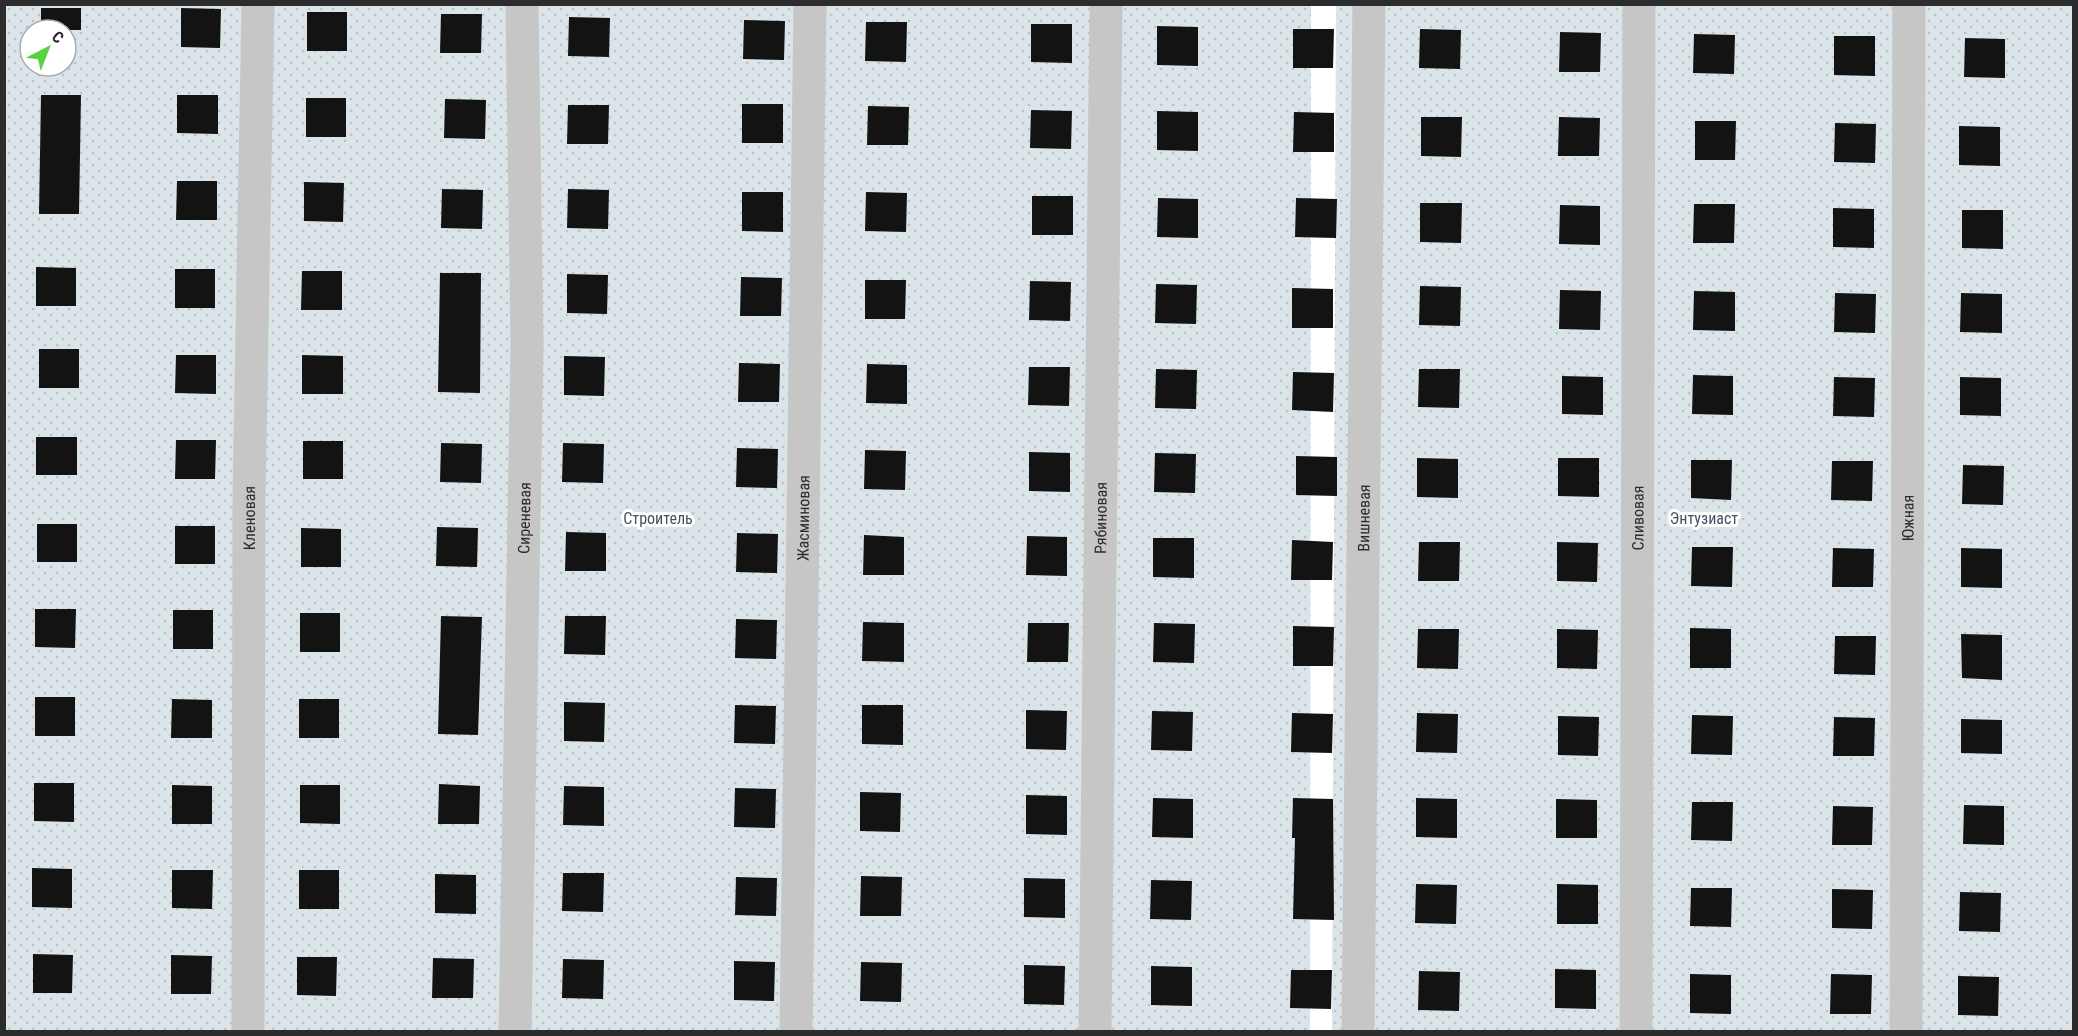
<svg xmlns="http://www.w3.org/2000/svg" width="2078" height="1036" font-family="'Roboto Condensed',sans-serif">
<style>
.grass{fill:url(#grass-dots);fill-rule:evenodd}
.building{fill:#131313}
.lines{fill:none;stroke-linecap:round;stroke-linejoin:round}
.minor{stroke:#c6c6c6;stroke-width:33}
.labels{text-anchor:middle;stroke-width:6;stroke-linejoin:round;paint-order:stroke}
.street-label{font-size:16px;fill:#2c2c2c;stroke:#fff}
.park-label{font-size:16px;fill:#3f5363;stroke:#fff}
</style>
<defs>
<pattern id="grass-dots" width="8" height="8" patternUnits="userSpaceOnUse" patternTransform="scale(1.5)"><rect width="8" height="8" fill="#dbe4e9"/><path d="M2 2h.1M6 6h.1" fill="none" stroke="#bcc4c8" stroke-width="1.8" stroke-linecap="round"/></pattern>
</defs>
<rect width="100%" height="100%" fill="#fff"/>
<g class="grass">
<path d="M5 5H1311L1310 1031 5 1032ZM30 30H66V66H30Z"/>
<path d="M1336 5H2073V1031L1332 1032Z"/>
</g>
<g class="building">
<rect x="41" y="8" width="40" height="22"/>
<path d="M181 8 221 9 220 48 181 47Z"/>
<rect x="307" y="12" width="40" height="39"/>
<path d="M441 14H482L481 53H440Z"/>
<path d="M569 17 610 18 609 57 568 56Z"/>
<path d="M744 20 785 21 784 60 743 59Z"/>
<path d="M866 22H907L906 62 865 61Z"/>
<path d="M1031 24H1072V63L1031 62Z"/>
<path d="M1157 26 1198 27V66L1157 65Z"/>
<path d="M1293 29H1334L1333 68H1293Z"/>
<path d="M1420 29 1461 30 1460 69 1419 68Z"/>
<path d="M1560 32 1601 33 1600 72H1559Z"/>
<path d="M1694 34 1735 35 1734 74 1693 73Z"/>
<path d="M1834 36H1875V76L1834 75Z"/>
<path d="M1965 38 2005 39V78L1964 77Z"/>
<path d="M41 95H81L79 214H39Z"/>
<path d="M177 95H218V134L177 133Z"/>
<rect x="306" y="98" width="40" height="39"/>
<path d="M445 99 486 100 485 139 444 138Z"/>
<rect x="742" y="104" width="41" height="39"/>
<path d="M568 105H609L608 144H567Z"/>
<path d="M868 106 909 107 908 145H867Z"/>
<path d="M1031 110 1072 111 1071 149 1030 148Z"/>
<path d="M1157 111 1198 112V151L1157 150Z"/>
<path d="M1294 112 1334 113V152H1293Z"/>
<path d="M1421 117H1462L1461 157 1421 156Z"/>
<path d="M1559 117 1600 118 1599 156H1558Z"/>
<path d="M1695 121H1736L1735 160H1695Z"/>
<path d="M1835 123 1876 124 1875 163 1834 162Z"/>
<path d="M1959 126 2000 127V166L1959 165Z"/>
<path d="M177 181H217V220H176Z"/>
<path d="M304 182 344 183 343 222 304 221Z"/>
<path d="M442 189 483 190 482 229 441 228Z"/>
<path d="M568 189 609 190 608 229 567 228Z"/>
<path d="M742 192H783V232L742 231Z"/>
<path d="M866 192 907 193 906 232 865 231Z"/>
<rect x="1032" y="196" width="41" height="39"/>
<path d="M1158 198 1198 199V238L1157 237Z"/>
<path d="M1296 198 1337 199 1336 238 1295 237Z"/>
<path d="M1420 203H1462L1461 243 1420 242Z"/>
<path d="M1694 204H1735L1734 243H1693Z"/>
<path d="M1560 205 1600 206V245L1559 244Z"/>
<path d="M1833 208 1874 209V248L1833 247Z"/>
<path d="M1962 210H2003V249L1962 248Z"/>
<path d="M36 267 76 268V306H36Z"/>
<rect x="175" y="269" width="40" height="39"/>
<path d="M302 271H342V310H301Z"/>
<path d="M440 273H481L480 393 438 392Z"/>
<path d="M567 274 608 275 607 314 567 313Z"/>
<path d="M741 277 782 278 781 316H740Z"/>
<path d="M865 280H906L905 319H865Z"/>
<path d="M1030 281 1071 282 1070 321 1029 320Z"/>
<path d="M1156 284 1197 285 1196 324 1155 323Z"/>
<path d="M1420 286 1461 287 1460 326 1419 325Z"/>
<path d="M1292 288 1333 289V328H1292Z"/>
<path d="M1560 290 1601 291 1600 330 1559 329Z"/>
<path d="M1694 291 1735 292V331L1693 330Z"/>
<path d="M1835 293 1876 294 1875 333 1834 332Z"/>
<path d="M1961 293 2002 294V333L1960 332Z"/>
<rect x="39" y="349" width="40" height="39"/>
<path d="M176 355H216V394L175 393Z"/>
<path d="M302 355 343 356V394H302Z"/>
<path d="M564 356 605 357 604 396 564 395Z"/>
<path d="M739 363 780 364 779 402H738Z"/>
<path d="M867 364 907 365V404L866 403Z"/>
<path d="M1029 367H1070L1069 406 1028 405Z"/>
<path d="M1156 369 1197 370 1196 409 1155 408Z"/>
<path d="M1419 369H1460L1459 408 1418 407Z"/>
<path d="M1293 372 1334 373 1333 412 1292 410Z"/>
<path d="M1693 375 1733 376V415L1692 414Z"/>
<path d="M1562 376 1603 377V415L1562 414Z"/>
<path d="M1834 377 1875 378 1874 417 1833 416Z"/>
<path d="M1960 377 2001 378V416L1960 415Z"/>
<rect x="36" y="437" width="41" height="38"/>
<path d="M176 440H216L215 479H175Z"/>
<rect x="303" y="441" width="40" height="38"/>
<path d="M441 443 482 444 481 483 440 482Z"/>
<path d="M563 443 604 444 603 483 562 482Z"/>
<path d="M737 448 778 449 777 488 736 487Z"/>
<path d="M865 450 906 451 905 490 864 489Z"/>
<path d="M1029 452 1070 453V492L1029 491Z"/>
<path d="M1155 453 1196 454 1195 493 1154 492Z"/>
<path d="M1296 456 1337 457V496L1296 495Z"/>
<path d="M1417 458 1458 459V498L1417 497Z"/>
<path d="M1558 458H1599V497L1558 496Z"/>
<path d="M1691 460H1732L1731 500 1691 498Z"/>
<path d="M1832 461H1873L1872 501 1831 500Z"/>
<path d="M1963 465 2004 466 2003 505 1962 504Z"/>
<rect x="37" y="524" width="40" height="38"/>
<rect x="175" y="526" width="40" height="38"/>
<path d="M437 527 478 528 477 567 436 566Z"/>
<path d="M301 528 341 529V567H301Z"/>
<path d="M566 532 606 533V571H565Z"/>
<path d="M737 533 778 534 777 573 736 572Z"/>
<path d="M864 535 904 537V575H863Z"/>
<path d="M1027 536 1067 537V576L1026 575Z"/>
<path d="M1153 538H1194V578L1153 577Z"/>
<path d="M1292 540 1333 542 1332 580H1291Z"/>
<path d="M1419 542H1460L1459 581H1418Z"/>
<path d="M1557 542 1598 543 1597 582 1557 581Z"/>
<path d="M1692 547H1733L1732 587 1691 586Z"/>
<path d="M1833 548 1874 549 1873 587H1832Z"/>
<path d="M1961 548 2002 549V588L1961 587Z"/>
<path d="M35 609H76L75 648 35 647Z"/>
<rect x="173" y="610" width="40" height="39"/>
<rect x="300" y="613" width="40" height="39"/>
<path d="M441 616 482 617 478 735 438 734Z"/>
<path d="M565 616H606L605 655 564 654Z"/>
<path d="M736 619 777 620 776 659 735 658Z"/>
<path d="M863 622 904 623V662L862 661Z"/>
<path d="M1028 623H1069L1068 662H1027Z"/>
<path d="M1154 623 1195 624 1194 663 1153 662Z"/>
<path d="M1293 626 1334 627 1333 666H1293Z"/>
<path d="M1690 628 1731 629V668H1690Z"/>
<path d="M1418 629H1459L1458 669 1417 668Z"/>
<path d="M1557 629 1598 630 1597 669 1557 668Z"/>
<path d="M1961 634 2002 635V680L1962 678Z"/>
<path d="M1835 636H1876L1875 675 1834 674Z"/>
<rect x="35" y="697" width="40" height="39"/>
<path d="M172 699 212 700V738H171Z"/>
<rect x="299" y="699" width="40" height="39"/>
<path d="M564 702 605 703 604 742 564 741Z"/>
<path d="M735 705 776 706 775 744 734 743Z"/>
<path d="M862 705H903V745L862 744Z"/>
<path d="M1026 710 1067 711 1066 750 1026 749Z"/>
<path d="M1152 711 1193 712 1192 751 1151 750Z"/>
<path d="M1292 713 1333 714 1332 753 1291 752Z"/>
<path d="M1417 713 1458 714 1457 753 1416 752Z"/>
<path d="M1692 715 1733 716 1732 755 1691 754Z"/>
<path d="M1558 716 1599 717 1598 756 1558 755Z"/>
<path d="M1834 717 1875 718 1874 756H1833Z"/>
<path d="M1961 719 2002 720V754L1961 753Z"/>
<path d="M34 783H74V822L34 821Z"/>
<path d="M439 784 480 786 479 824H438Z"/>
<path d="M172 785 212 786V824H172Z"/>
<path d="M300 785H340V824L300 823Z"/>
<path d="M564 786 604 787V826L563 825Z"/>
<path d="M735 788 776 789 775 828 734 827Z"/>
<path d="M860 792 901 793 900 832 860 831Z"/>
<path d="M1026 795 1067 796V835L1026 834Z"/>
<path d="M1153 798 1193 799V838L1152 837Z"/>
<path d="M1293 798 1333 799 1334 920 1293 919 1295 838H1292Z"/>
<path d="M1416 798 1457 799V838L1416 837Z"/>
<path d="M1556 799 1597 800V838H1556Z"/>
<path d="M1692 802H1733L1732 841 1691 840Z"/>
<path d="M1964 805 2004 806V845L1963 844Z"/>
<path d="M1833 806 1873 807 1872 845H1832Z"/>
<path d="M32 868 72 869V908L32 907Z"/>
<path d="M172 870H213L212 909 172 908Z"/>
<rect x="299" y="870" width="40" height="39"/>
<path d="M563 873H604L603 912 562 911Z"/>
<path d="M435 874 476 875V914L435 913Z"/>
<path d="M861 876 902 877 901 916H860Z"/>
<path d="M736 877 777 878 776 916 735 915Z"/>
<path d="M1024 878 1065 879V918L1024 917Z"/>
<path d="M1151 880 1192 881 1191 920 1150 919Z"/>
<path d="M1416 884 1457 885 1456 924 1415 923Z"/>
<path d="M1557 884 1598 885V924H1557Z"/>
<path d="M1691 888H1732L1731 927 1690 926Z"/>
<path d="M1832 889 1873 890 1872 929 1832 928Z"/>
<path d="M1960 892 2001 893 2000 932 1959 931Z"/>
<path d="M33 954 73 955 72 993H33Z"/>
<path d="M171 955 212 956 211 994H171Z"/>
<path d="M297 957H337L336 996 297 995Z"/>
<path d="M433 958 474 959 473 998H432Z"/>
<path d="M563 959 604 960 603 999 562 998Z"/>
<path d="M734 961 775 962 774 1001 734 1000Z"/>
<path d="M861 962 902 963 901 1002 860 1001Z"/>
<path d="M1024 965 1065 966 1064 1005 1024 1004Z"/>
<path d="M1151 966 1192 967V1006L1151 1005Z"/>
<path d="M1555 969 1596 970V1009L1555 1008Z"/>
<path d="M1291 970H1332L1331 1009 1290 1008Z"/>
<path d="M1419 971 1460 972 1459 1011 1418 1010Z"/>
<path d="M1690 974 1731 975V1014L1690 1013Z"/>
<path d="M1831 974 1872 975 1871 1014H1830Z"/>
<path d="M1958 976 1999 977 1998 1016 1958 1015Z"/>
</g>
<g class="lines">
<g class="minor">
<path id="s1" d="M248 1032 249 495 258 4"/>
<path id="s2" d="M515 1032 527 345 522 4"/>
<path id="s3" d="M796 1032 810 4"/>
<path id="s4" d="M1095 1032 1106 4"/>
<path id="s5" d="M1358 1032 1369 4"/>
<path id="s6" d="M1636 1032 1639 4"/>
<path id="s7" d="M1906 1032 1909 4"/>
</g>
</g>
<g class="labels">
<g class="street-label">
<text dy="6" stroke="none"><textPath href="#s1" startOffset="514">Кленовая</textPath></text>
<text dy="6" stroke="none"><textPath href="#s2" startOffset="514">Сиреневая</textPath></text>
<text dy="6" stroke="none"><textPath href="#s3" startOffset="514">Жасминовая</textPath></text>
<text dy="6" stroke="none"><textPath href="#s4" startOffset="514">Рябиновая</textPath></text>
<text dy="6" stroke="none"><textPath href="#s5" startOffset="514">Вишневая</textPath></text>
<text dy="6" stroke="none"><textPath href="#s6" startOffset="514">Сливовая</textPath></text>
<text dy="6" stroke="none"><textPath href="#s7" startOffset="514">Южная</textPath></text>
</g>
<g class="park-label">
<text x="658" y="524">Строитель</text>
<text x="1704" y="524">Энтузиаст</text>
</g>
</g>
<rect width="2078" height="1036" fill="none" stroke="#2c2c2c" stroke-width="12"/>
<g transform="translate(48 48) rotate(42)"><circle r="28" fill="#ffffff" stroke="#ababab" stroke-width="1.5"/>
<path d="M0-4.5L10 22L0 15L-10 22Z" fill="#57d240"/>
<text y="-9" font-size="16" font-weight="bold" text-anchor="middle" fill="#2c2c2c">С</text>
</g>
</svg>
